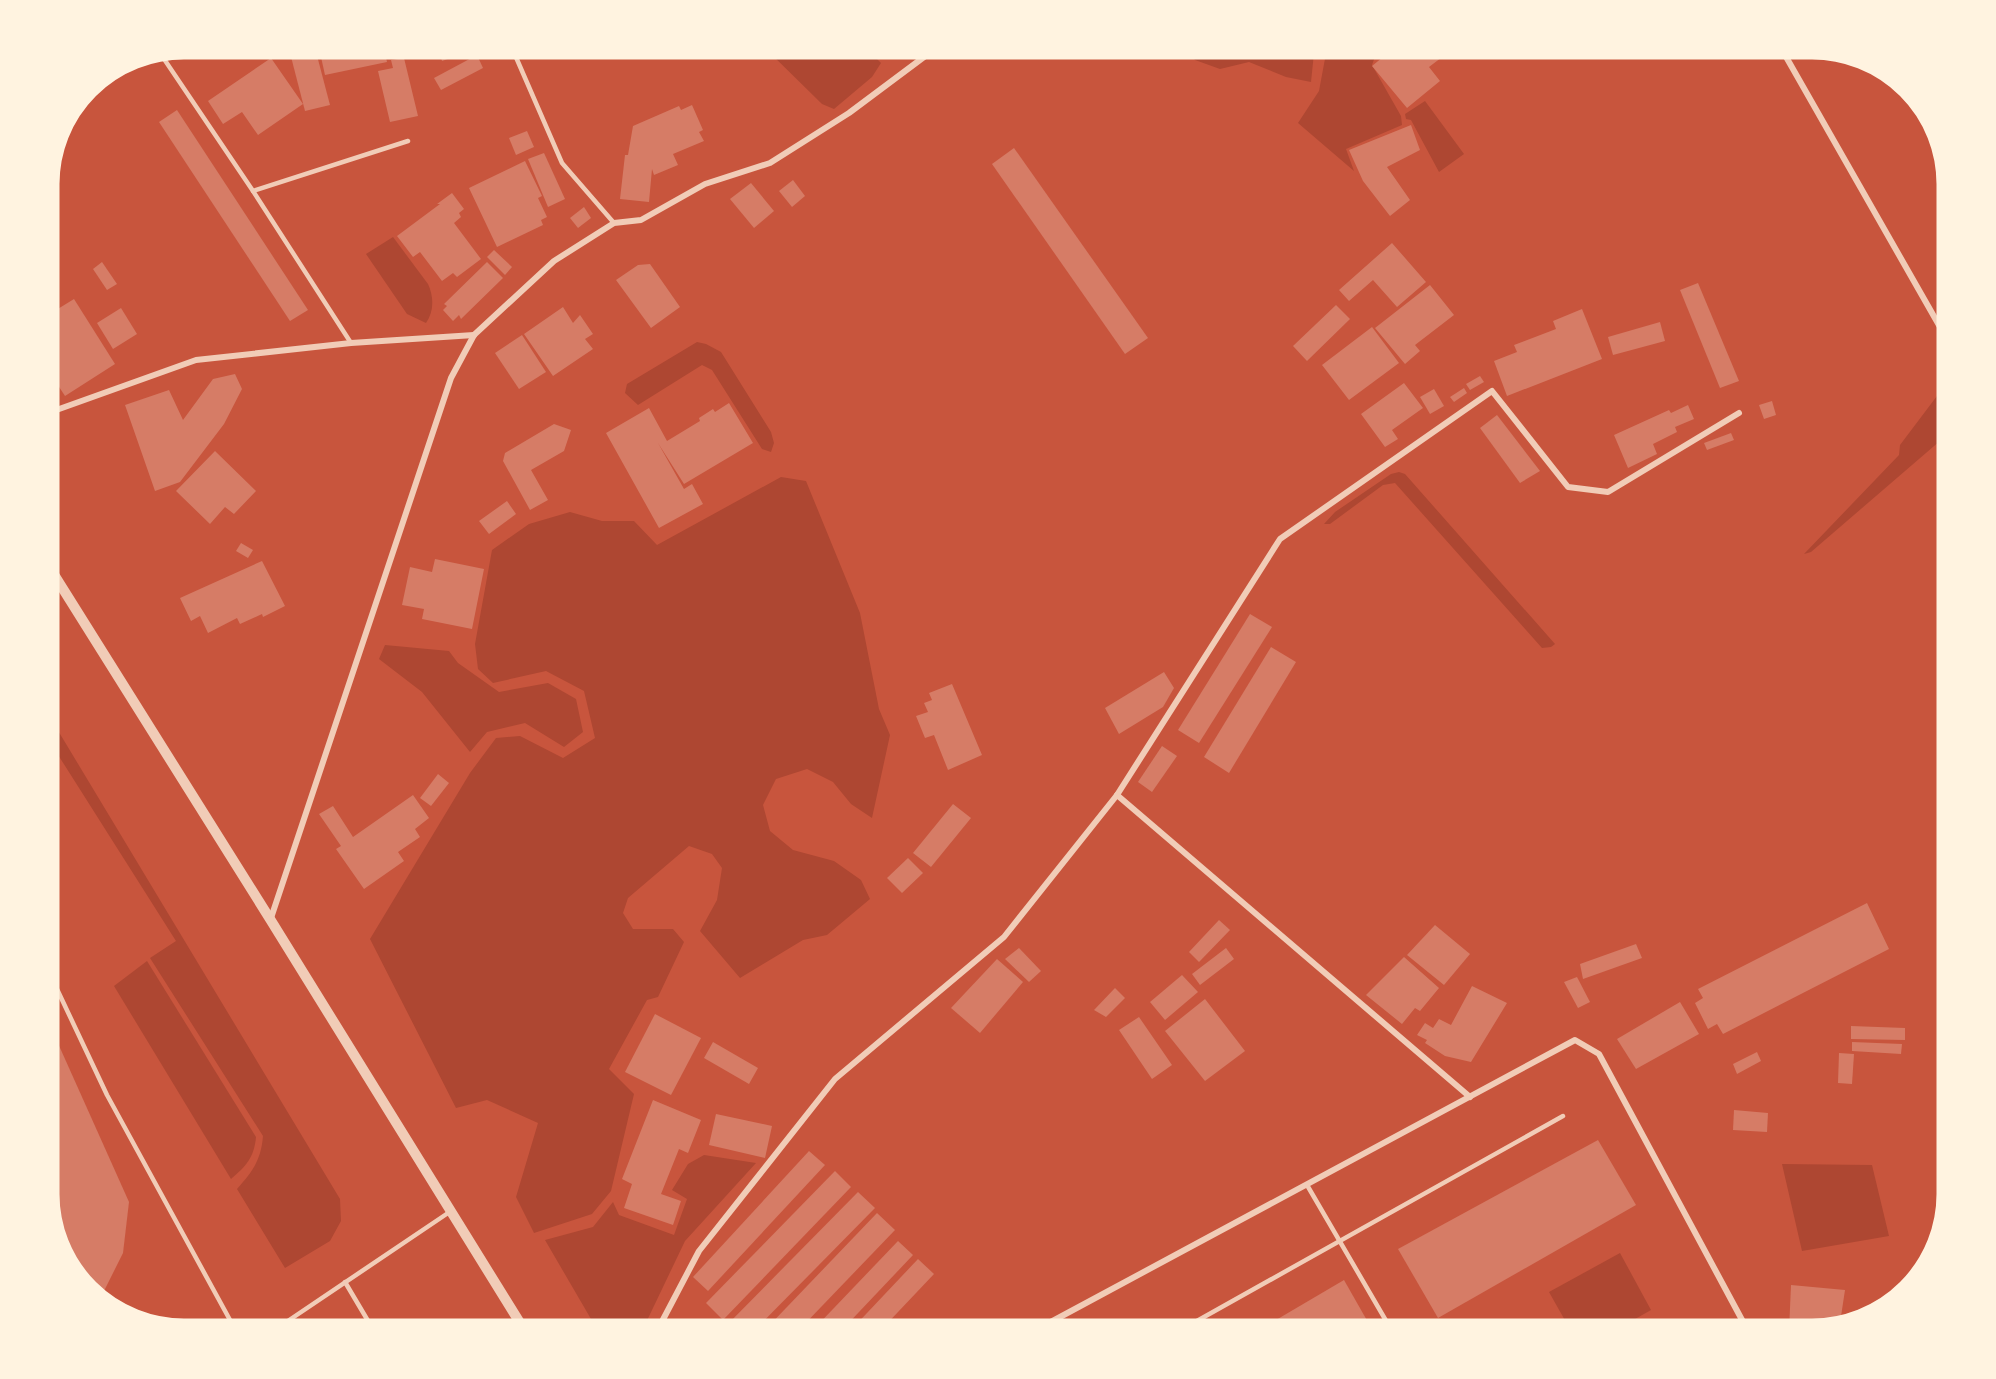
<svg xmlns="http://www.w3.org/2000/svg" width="1996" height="1379" font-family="'Varela Round',sans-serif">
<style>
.green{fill:#ae4732}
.building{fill:#d67c66}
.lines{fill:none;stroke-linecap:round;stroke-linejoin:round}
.service{stroke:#f1ccb7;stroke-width:4.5}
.minor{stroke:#f1ccb7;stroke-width:6}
.tertiary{stroke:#f1ccb7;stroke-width:10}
.rim{fill:none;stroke:#fff3e0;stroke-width:3}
</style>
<rect width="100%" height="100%" fill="#c8553d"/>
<g class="green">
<path d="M765 48H866L881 63 872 77 834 109 822 104Z"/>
<path d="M1184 48H1307L1314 53 1311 82 1286 77 1249 62 1220 69 1195 60Z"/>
<path d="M1327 48H1378L1372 65 1401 116 1402 125 1346 149 1354 171 1298 123 1319 91Z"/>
<path d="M1425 101 1464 154 1439 172 1411 120 1406 119 1405 114Z"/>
<path d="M393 237 428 284C434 297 434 312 426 323L407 314 366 254Z"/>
<path d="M697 342 706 344 721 352 771 432 774 443 771 452 762 449 712 370 702 365 638 405 625 393 627 384Z"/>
<path d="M1940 392 1948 408V434L1811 552 1804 554 1899 455 1900 445Z"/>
<path d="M1399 472 1405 474 1555 644 1551 647 1542 648 1395 483 1383 485 1330 524H1324L1335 512 1391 474Z"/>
<path d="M781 477 806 481 860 613 879 709 890 735 872 818 851 804 833 782 807 769 776 779 763 805 770 831 793 850 834 861 861 880 870 899 827 935 803 940 740 978 700 931 717 900 722 868 712 854 689 846 628 898 623 913 633 929H673L684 942 658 997 647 1000 609 1069 634 1094 611 1191 592 1214 534 1233 516 1197 538 1123 487 1100 456 1108 370 939 470 773 496 738 520 736 563 758 595 738 584 691 546 671 493 683 478 669 475 644 492 550 529 524 570 512 602 521H634L657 545Z"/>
<path d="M385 645 449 651 458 663 499 692 548 683 576 699 583 732 564 747 525 723 487 732 470 752 422 692 379 659Z"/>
<path d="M48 714 340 1199 341 1221 330 1241 285 1268 237 1189C253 1171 261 1160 263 1136L150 958 176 941 48 739Z"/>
<path d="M147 961 256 1137C254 1158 246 1166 231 1179L114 986Z"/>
<path d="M704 1155 756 1163 685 1241 642 1331H598L545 1240 593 1227 613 1202 619 1215 674 1235 687 1199 672 1190 688 1164Z"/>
<path d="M1782 1164 1872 1165 1889 1236 1802 1251Z"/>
<path d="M1620 1253 1651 1310 1614 1331H1571L1549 1292Z"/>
</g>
<g class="building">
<path d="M291 48H315L330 105 305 111 289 49Z"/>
<path d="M319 48H384L387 62 325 75Z"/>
<path d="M438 48H479L442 61Z"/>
<path d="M1394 48 1398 50 1401 48H1454L1429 67 1440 81 1407 108 1372 66Z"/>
<path d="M477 55 483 68 441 90 434 78Z"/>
<path d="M271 58 303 104 258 135 242 112 223 124 208 101Z"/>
<path d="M404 58 418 116 390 122 378 71 393 68 391 60Z"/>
<path d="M692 105 703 130 699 132 704 141 673 154 678 165 654 175 652 169 649 202 620 199 625 155H628L633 126 679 106 681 110Z"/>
<path d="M177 110 308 310 290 321 159 122Z"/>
<path d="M1411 125 1420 150 1387 167 1410 200 1390 216 1363 181 1349 150Z"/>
<path d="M527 131 534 147 516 155 509 138Z"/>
<path d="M1014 148 1148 338 1125 354 992 164Z"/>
<path d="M544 153 565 199 548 207 528 159Z"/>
<path d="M525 161 542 196 538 198 547 217 541 220 543 225 497 247 469 188Z"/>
<path d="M793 180 805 196 792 207 779 191Z"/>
<path d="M751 183 774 211 754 228 730 199Z"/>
<path d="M452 193 464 209 459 213 461 217 454 223 481 259 457 277 453 273 442 281 420 252 413 257 397 236 440 204H437Z"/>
<path d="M584 207 591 218 578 228 570 218Z"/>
<path d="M1392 243 1426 282 1397 307 1373 280 1349 301 1339 290Z"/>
<path d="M494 250 512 267 505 275 487 257Z"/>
<path d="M102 262 117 284 107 290 93 269Z"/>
<path d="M487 262 503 278 461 319 459 315 453 321 443 310 447 306 444 304Z"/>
<path d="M650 264 680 307 651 328 616 280 638 265Z"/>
<path d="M1698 283 1739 381 1720 388 1680 290Z"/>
<path d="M1430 285 1454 315 1415 345 1420 351 1405 364 1375 328Z"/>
<path d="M74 299 115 364 65 396 48 370V315Z"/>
<path d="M1336 305 1350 319 1307 361 1293 346Z"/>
<path d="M563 307 573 323 580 315 593 334 585 339 593 349 553 376 524 334Z"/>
<path d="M121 308 137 334 113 349 97 323Z"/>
<path d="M1582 309 1602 359 1507 396 1494 361 1517 352 1514 345 1556 329 1553 321Z"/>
<path d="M1660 322 1665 341 1613 355 1608 337Z"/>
<path d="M1372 327 1399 363 1349 400 1322 365Z"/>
<path d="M522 335 546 372 519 389 495 353Z"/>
<path d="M235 374 242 389 224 424 180 482 155 491 125 405 169 390 183 420 213 379Z"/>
<path d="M1480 376 1484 382 1470 390 1466 384Z"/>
<path d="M1404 383 1423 408 1392 430 1398 439 1385 447 1361 414Z"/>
<path d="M1464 388 1467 393 1454 402 1450 397Z"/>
<path d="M1434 389 1444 406 1430 414 1420 397Z"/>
<path d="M1772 401 1776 415 1764 419 1759 405Z"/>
<path d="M729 403 753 443 684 484 658 443 684 489 692 484 703 504 659 528 606 433 649 408 667 441 700 421 699 418 713 409 715 412Z"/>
<path d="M1688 405 1694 419 1675 427 1677 432 1653 444 1657 454 1628 468 1614 435 1669 410 1671 413Z"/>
<path d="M1497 415 1540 471 1520 483 1480 428Z"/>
<path d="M554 424 571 430 564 451 531 470 548 500 530 510 503 461 505 453Z"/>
<path d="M1731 433 1734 440 1707 450 1704 443Z"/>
<path d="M215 451 256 491 234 514 225 507 210 524 176 491Z"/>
<path d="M507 501 516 514 489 534 479 521Z"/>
<path d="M241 543 253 550 248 558 236 551Z"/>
<path d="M435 559 484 569 472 629 422 619 424 609 402 605 410 567 432 572Z"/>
<path d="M262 561 285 606 263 617 262 614 240 624 237 618 208 633 200 616 191 621 180 598Z"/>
<path d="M1250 614 1272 627 1199 743 1178 730Z"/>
<path d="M1271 647 1296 662 1229 773 1204 757Z"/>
<path d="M1164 672 1174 688 1163 707 1119 734 1105 708Z"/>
<path d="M952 684 982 755 948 770 934 735 925 738 916 716 928 712 924 703 932 700 929 693Z"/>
<path d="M1162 746 1177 756 1152 792 1138 782Z"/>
<path d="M438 774 449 783 431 806 420 798Z"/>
<path d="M413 795 429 818 415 829 420 837 398 852 404 861 364 889 336 849 341 846 319 814 333 806 353 837Z"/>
<path d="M953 804 971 818 931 867 913 853Z"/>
<path d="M908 858 923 873 902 893 887 878Z"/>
<path d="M1867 903 1889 949 1723 1034 1717 1024 1708 1029 1695 1003 1703 998 1698 989Z"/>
<path d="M1219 920 1230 930 1199 962 1189 952Z"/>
<path d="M1435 925 1470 954 1444 985 1407 955Z"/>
<path d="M1636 944 1642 958 1583 979 1580 964Z"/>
<path d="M1019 948 1041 971 1029 982 1005 959Z"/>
<path d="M1226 948 1234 959 1200 985 1192 974Z"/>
<path d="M1404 957 1439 988 1420 1011 1415 1008 1402 1024 1366 995Z"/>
<path d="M997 959 1023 982 980 1033 951 1008Z"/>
<path d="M1182 975 1198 992 1165 1020 1150 1002Z"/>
<path d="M1577 977 1590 1002 1578 1008 1564 982Z"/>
<path d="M1472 986 1507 1003 1471 1062 1445 1056 1425 1043 1427 1040 1417 1035 1425 1023 1433 1028 1439 1019 1451 1025Z"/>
<path d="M1115 988 1125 998 1106 1017 1094 1010Z"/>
<path d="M1205 999 1245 1051 1205 1081 1165 1031Z"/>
<path d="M1680 1002 1699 1034 1636 1069 1617 1039Z"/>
<path d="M655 1014 701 1038 671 1095 625 1072Z"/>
<path d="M1139 1017 1172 1065 1152 1079 1119 1030Z"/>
<path d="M48 1021 129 1202 123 1253 100 1299 66 1262 48 1203Z"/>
<path d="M1851 1026 1905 1028V1040L1851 1039Z"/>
<path d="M713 1042 758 1068 749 1084 704 1058Z"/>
<path d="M1852 1042 1902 1044 1901 1054 1852 1051Z"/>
<path d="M1757 1052 1761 1061 1737 1074 1733 1064Z"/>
<path d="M1839 1053 1854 1054 1852 1084 1838 1083Z"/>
<path d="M653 1100 701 1120 688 1153 679 1149 661 1194 681 1201 673 1225 624 1208 632 1184 622 1179Z"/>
<path d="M1734 1110 1768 1113 1767 1132 1733 1130Z"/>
<path d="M716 1114 772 1126 765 1158 709 1145Z"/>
<path d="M1598 1140 1636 1205 1438 1318 1398 1249Z"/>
<path d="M809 1151 825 1165 708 1291 693 1277Z"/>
<path d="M835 1171 851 1187 723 1320 706 1303Z"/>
<path d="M858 1192 875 1208 754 1331H724L723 1329Z"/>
<path d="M877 1213 895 1230 798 1331H764Z"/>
<path d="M898 1241 913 1255 841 1331H812Z"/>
<path d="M918 1259 934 1274 880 1331H850Z"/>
<path d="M1344 1280 1373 1331H1257Z"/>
<path d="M1791 1285 1845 1290 1840 1323 1812 1331H1789Z"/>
<path d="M1881 1301 1888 1305 1879 1313 1875 1314Z"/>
</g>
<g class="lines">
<g class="service">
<path d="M512 48 562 163 614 223"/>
<path d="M160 53 253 191 351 343"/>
<path d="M253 191 408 141"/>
<path d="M48 970 107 1095 236 1331"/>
<path d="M1307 1185 1392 1331"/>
<path d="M345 1282 374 1331"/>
<path d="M273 1331 451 1211"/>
<path d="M1179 1331 1563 1116"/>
</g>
<g class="minor">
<path d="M1781 48 1948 341"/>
<path d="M48 413 196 360 351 343 474 335"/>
<path d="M1117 795 1470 1097"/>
<path d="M271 918 451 378 474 335 554 261 614 223 641 220 705 184 770 163 849 113 936 48"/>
<path d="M657 1331 699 1251 835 1079 1004 937 1117 795 1280 539 1492 391 1568 487 1608 492 1739 413"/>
<path d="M1034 1331 1575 1040 1599 1054 1748 1331"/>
</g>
<path class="tertiary" d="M48 565 270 919 525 1331"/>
</g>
<path d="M0 0H1996V1379H0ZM184 58H1812A126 126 0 0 1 1938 184V1194A126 126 0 0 1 1812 1320H184A126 126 0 0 1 58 1194V184A126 126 0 0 1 184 58Z" fill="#fff3e0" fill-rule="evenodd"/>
<path class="rim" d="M184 58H1812A126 126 0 0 1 1938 184V1194A126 126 0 0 1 1812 1320H184A126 126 0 0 1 58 1194V184A126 126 0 0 1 184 58Z"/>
</svg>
